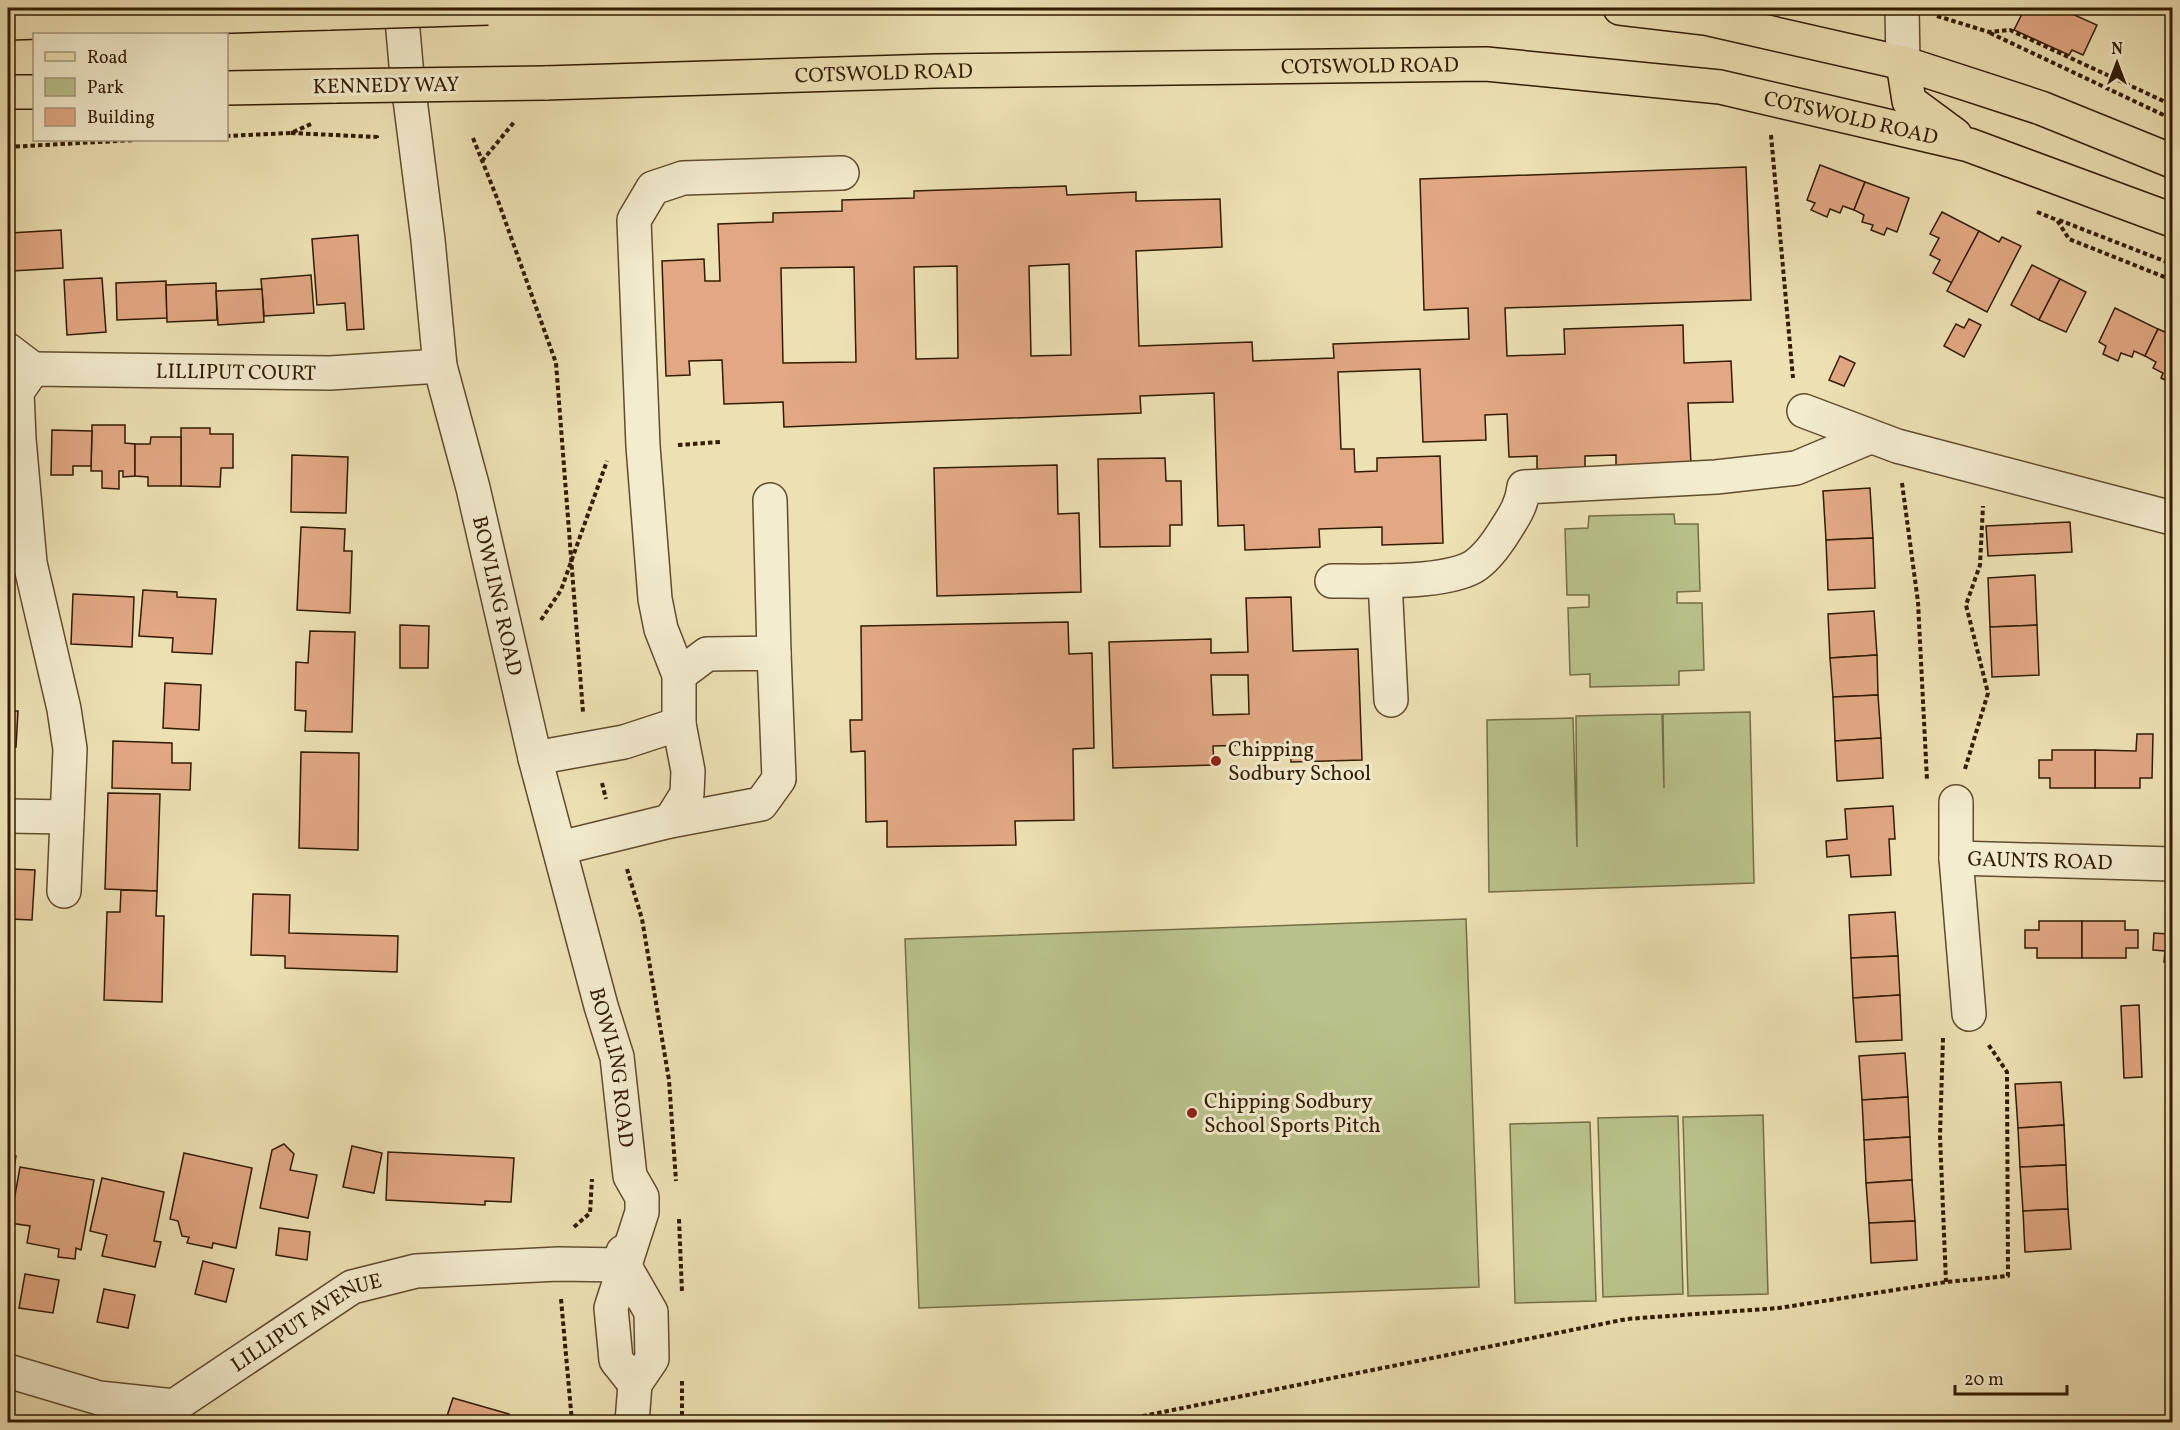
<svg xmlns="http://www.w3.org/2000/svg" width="2180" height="1430" font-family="Vollkorn,serif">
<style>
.green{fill:#b9c28c;stroke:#766e46;stroke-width:1.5}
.building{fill:#e2a884;stroke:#321b00;stroke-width:1.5;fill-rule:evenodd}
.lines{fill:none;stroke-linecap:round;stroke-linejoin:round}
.minor-casing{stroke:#614c2d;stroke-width:36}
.major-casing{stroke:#321b00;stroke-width:36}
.path{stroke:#321b00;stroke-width:4;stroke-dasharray:4.5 3;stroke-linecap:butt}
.minor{stroke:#f3ecce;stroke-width:33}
.major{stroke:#ede1b4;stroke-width:33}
.major-bridge-casing{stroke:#321b00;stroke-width:36;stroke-linecap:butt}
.major-bridge{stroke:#ede1b4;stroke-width:33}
.poi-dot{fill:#8f2418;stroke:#f3ecce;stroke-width:2}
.labels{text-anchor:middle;stroke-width:6;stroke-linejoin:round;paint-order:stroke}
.street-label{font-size:21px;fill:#321b00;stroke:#f3ecce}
.poi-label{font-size:21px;fill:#321b00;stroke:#f3ecce;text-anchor:start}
</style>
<rect width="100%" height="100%" fill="#ede1b4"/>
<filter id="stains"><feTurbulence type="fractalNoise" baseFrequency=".00333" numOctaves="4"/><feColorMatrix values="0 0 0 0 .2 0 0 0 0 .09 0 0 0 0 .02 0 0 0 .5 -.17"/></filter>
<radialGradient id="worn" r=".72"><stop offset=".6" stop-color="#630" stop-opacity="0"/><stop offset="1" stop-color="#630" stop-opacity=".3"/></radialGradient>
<g class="green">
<path d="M1674 514 1675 524H1698L1700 591 1677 592V603H1702L1704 670 1679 671V685L1590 687V674L1570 675 1568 608 1589 607V595H1567L1565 529 1588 528 1589 516Z"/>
<path d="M1750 712 1754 883 1489 892 1487 720 1573 718 1577 847 1576 716 1662 714 1664 788 1663 714Z"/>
<path d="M1466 919 1479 1287 919 1308 905 939Z"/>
<path d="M1763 1115 1768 1294 1688 1296 1683 1117Z"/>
<path d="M1678 1116 1683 1294 1603 1297 1598 1118Z"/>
<path d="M1590 1122 1596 1301 1515 1303 1510 1124Z"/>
</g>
<g class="building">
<path d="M2025 8H2059L2097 25 2083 55 2072 50 2069 55 2014 30Z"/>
<path d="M1820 165 1865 182 1854 210 1843 206 1840 213 1830 209 1827 217 1811 210 1815 203 1807 200Z"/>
<path d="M1746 167 1751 300 1505 308 1507 356 1565 354 1564 329 1683 325 1684 363 1731 361 1733 402 1688 403 1691 464 1616 466V455L1585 456V468L1537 469V456L1509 457 1507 414 1485 415 1486 440 1423 442 1420 369 1338 372 1341 449H1354L1355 472 1377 471V458L1440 456 1443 543 1382 545V527L1319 529 1320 547 1245 550 1244 525 1218 526 1214 393 1140 396 1141 413 784 427 783 402 724 404 722 360 689 361 690 375 666 376 662 261 704 259 705 281H720L718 224 773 222V213L842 211V200L914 198V191L1066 186 1067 195 1136 192V201L1220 199 1222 247 1136 251 1139 346 1252 342 1253 361 1334 358 1333 344 1469 339 1468 308 1424 310 1420 179ZM1069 264 1071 355 1031 356 1029 266ZM957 266 958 358 916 359 914 267ZM854 267 856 362 783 363 781 268Z"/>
<path d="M1865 182 1909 198 1897 232 1887 228 1884 235 1871 230 1873 225 1862 222 1864 215 1854 210Z"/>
<path d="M1942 212 1979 231 1952 283 1933 273 1940 260 1930 255 1939 238 1930 234Z"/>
<path d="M61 230 63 268 12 271 10 233Z"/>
<path d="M1979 231 1999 242 2002 237 2021 246 1987 312 1947 291Z"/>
<path d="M358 235 364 329 347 330 345 303 317 305 312 239Z"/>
<path d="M8 243H11L13 282H8Z"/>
<path d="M2032 265 2060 279 2039 320 2011 305Z"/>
<path d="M311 275 314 313 264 316 261 279Z"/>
<path d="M102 278 106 332 67 335 64 280Z"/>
<path d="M2060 279 2086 292 2066 332 2039 320Z"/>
<path d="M166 281 167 318 117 320 116 283Z"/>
<path d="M216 283 217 320 167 322 166 285Z"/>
<path d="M262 289 264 322 218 325 216 291Z"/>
<path d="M2115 308 2158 329 2145 356 2134 351 2132 357 2121 353 2118 361 2103 354 2106 346 2099 342Z"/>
<path d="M1969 319 1981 325 1964 357 1944 346 1956 324 1964 328Z"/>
<path d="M2158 329 2172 335V383L2161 378 2163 373 2153 368 2156 362 2145 356Z"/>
<path d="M1840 356 1855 363 1844 386 1829 380Z"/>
<path d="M92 425H125V443L135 444V476L123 477V471H119V489L102 488V471H91Z"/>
<path d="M181 428H210V434H233V468H221L220 487 181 486Z"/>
<path d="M52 430 92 431 91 466H73V475H51Z"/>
<path d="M151 437H181V486H148V477L135 476V444H150Z"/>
<path d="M292 455 348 457 346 513 291 512Z"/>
<path d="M1165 458 1166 481H1181L1182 525H1170V546L1100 547 1098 459Z"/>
<path d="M1057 465 1058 514 1079 513 1081 592 937 596 934 468Z"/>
<path d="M1870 488 1873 538 1826 540 1823 491Z"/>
<path d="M2070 522 2072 552 1988 556 1986 526Z"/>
<path d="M301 527 345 529 344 551H352L350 613 297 610Z"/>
<path d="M1873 538 1875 588 1828 590 1826 540Z"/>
<path d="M2035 575 2037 625 1990 627 1988 578Z"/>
<path d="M143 590 177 592V597L216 599 212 654 172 652 173 638 139 636Z"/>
<path d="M73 594 134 597 132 647 71 644Z"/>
<path d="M1291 597 1293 651 1358 649 1362 760 1291 762 1290 744 1213 746 1214 765 1113 768 1109 642 1211 639V653L1248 652 1246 598ZM1211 675H1248L1249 714 1213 715Z"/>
<path d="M1874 611 1877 655 1830 658 1828 614Z"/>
<path d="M1068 622 1069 654 1092 653 1094 748 1073 749 1074 820 1015 821 1016 845 887 847V821L866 822 865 751 851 752 850 720H862L861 626Z"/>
<path d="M400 625 429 626 428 668H400Z"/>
<path d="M2037 625 2039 675 1992 677 1990 627Z"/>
<path d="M310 631 355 632 352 732 305 731 306 711 295 710 296 662 308 663Z"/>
<path d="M1877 655 1878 695 1833 697 1830 658Z"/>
<path d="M165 683 201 685 199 730 163 728Z"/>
<path d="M1878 695 1881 738 1835 741 1833 697Z"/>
<path d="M8 711H18L16 747 8 746Z"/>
<path d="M2137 734H2153L2152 778H2140V788H2095V750L2136 751Z"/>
<path d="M1881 738 1883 778 1837 781 1835 741Z"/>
<path d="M113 741 172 743V763H191L190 790 112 788Z"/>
<path d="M2052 750H2095V788H2050V778H2039V760H2052Z"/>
<path d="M301 752 359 753 358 850 299 848Z"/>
<path d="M2171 761H2172V779L2169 778Z"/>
<path d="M108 793 160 794 157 891 105 889Z"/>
<path d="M1893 806 1895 839H1889L1891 875 1851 877 1849 855 1827 857 1826 841 1847 839 1845 809Z"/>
<path d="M8 869H12L10 934H8Z"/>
<path d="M12 869 35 870 32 920 10 919Z"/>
<path d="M121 890 157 891 156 916H164L162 1002 104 1000 107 912H120Z"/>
<path d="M253 894 290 895 289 933 398 936 397 972 285 968V956L251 955Z"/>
<path d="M1895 912 1898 956 1851 958 1849 915Z"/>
<path d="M2039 921H2082V958H2037V948H2025V930H2039Z"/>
<path d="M2082 921H2125V930H2138V948H2126V958H2082Z"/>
<path d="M2168 924H2172V962H2164L2165 951 2153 950 2154 933 2168 934Z"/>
<path d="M1898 956 1900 995 1853 998 1851 958Z"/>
<path d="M1900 995 1902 1040 1856 1042 1853 998Z"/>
<path d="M2139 1005 2142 1077 2124 1078 2121 1006Z"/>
<path d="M1905 1053 1908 1097 1862 1100 1859 1056Z"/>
<path d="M2061 1082 2064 1125 2018 1128 2015 1084Z"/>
<path d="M1908 1097 1910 1137 1864 1140 1862 1100Z"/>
<path d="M2064 1125 2066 1165 2020 1167 2018 1128Z"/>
<path d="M1910 1137 1912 1180 1866 1183 1864 1140Z"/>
<path d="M284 1144 294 1154 290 1170 317 1175 308 1218 260 1208 272 1150Z"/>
<path d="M352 1146 382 1153 374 1193 343 1187Z"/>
<path d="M388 1152 514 1158 511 1202 485 1201V1205L386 1200Z"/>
<path d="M184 1153 252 1168 236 1248 213 1243 212 1248 187 1243 189 1237 182 1236 178 1221 170 1219Z"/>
<path d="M8 1154 16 1156 8 1200Z"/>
<path d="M2066 1165 2068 1209 2023 1211 2020 1167Z"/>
<path d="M20 1167 94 1180 81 1250 76 1248 75 1259 58 1257 59 1249 27 1243 30 1226 10 1223Z"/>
<path d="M102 1178 164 1192 154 1241 161 1242 155 1267 102 1256 107 1235 90 1231Z"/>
<path d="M1912 1180 1915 1221 1869 1223 1866 1183Z"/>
<path d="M2068 1209 2071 1249 2025 1252 2023 1211Z"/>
<path d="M1915 1221 1917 1260 1871 1263 1869 1223Z"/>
<path d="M279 1228 310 1232 307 1260 276 1255Z"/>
<path d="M203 1261 234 1269 226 1302 195 1294Z"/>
<path d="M25 1274 59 1280 53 1313 19 1308Z"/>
<path d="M104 1289 135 1295 128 1328 97 1322Z"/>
<path d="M453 1398 509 1414 506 1422H445Z"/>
</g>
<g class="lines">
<defs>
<g id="minor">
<path id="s1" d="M401 8 407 76 428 240 440 366 473 488 535 758 601 1006 617 1057 630 1176 642 1197V1212L611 1308 616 1360 635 1384"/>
<path d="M1902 8 1903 63"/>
<path d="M8 350 33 369"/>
<path d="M1804 411 1897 446 2172 518"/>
<path d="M770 500 774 653"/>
<path d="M1332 581C1368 581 1442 584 1473 567 1486 559 1498 542 1506 529 1515 515 1522 504 1524 487L1716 477 1796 468 1870 437"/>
<path d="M1385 581 1391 700"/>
<path d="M535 758 624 742 679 724"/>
<path d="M1956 802V858L1969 1014"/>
<path d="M8 816 67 817"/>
<path d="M670 821 687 794 688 771 679 724V675L661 629 655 599 643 446 634 220 653 188 683 178 842 173"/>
<path d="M560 848 670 821 761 804 779 779 774 653 707 654 679 675"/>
<path id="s2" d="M1956 858 2172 864"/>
<path id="s3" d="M64 891 70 749 64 709 30 563 19 439 17 392 33 369 330 373 440 366"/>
<path d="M623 1252 624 1265 651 1312 652 1359 635 1384 632 1422"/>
<path id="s4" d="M8 1371 99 1398 174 1406 352 1287 416 1271 558 1264 624 1265"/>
</g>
<g id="major">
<path d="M1620 8 1705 18 1903 63 2041 108 2172 161"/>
<path d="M8 23 330 13"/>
<path d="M1903 63 1909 101 1955 135"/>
<path id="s5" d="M545 83 936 71 1486 64 1720 87 1969 145 2172 220"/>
<path d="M226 88 336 86"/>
<path d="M8 92H34"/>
</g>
</defs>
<use href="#minor" class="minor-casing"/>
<use href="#major" class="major-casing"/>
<g class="path">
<path d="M1937 16 1989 32 2010 30 2172 105"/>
<path d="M1990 33 2172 119"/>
<path d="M291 133 377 137V138"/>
<path d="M1771 135 1793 378"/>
<path d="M226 136 291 133 311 124"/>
<path d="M473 138 497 198 556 363 583 712"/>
<path d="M8 147 135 140"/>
<path d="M482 161 515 121"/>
<path d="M2037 212 2057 220 2069 239 2172 280"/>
<path d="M2059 220 2172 264"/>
<path d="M678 445 720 442"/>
<path d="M1902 483 1918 602 1927 780"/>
<path d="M541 620 561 590 607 461"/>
<path d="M1965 769 1988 693 1966 605 1980 565 1983 506"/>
<path d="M602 783 606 799"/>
<path d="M627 869 642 919 669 1080 676 1181"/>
<path d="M1943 1038 1940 1136 1946 1282"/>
<path d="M679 1219 682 1292"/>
<path d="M574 1227 590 1213 592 1179"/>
<path d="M561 1299 572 1422"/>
<path d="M682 1381V1422"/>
<path d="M1113 1422 1627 1319 1779 1308 1946 1282 2008 1276 2007 1072 1988 1044"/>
</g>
<use href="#minor" class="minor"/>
<use href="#major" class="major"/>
<defs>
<g id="major-bridge">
<path d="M330 13 488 8"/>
<path d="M336 86 545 83"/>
</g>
</defs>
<use href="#major-bridge" class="major-bridge-casing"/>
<use href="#major-bridge" class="major-bridge"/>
</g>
<g class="poi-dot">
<circle cx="1216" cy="761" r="6"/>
<circle cx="1192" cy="1113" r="6"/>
</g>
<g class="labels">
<g class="street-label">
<text dy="7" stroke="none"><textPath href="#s5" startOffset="825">COTSWOLD ROAD</textPath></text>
<text dy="7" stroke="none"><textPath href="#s5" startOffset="339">COTSWOLD ROAD</textPath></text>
<text transform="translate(386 85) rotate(-1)" y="7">KENNEDY WAY</text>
<text dy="7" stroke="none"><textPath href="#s5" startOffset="1311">COTSWOLD ROAD</textPath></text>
<text dy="7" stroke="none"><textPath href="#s3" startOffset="735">LILLIPUT COURT</textPath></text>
<text dy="7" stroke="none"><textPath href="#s1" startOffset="597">BOWLING ROAD</textPath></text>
<text dy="7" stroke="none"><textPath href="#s2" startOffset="84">GAUNTS ROAD</textPath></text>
<text dy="7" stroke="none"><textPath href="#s1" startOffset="1083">BOWLING ROAD</textPath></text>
<text dy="7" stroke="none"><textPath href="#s4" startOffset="328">LILLIPUT AVENUE</textPath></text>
</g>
<g class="poi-label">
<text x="1228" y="756">Chipping<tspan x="1228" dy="24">Sodbury School</tspan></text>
<text x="1204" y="1108">Chipping Sodbury<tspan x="1204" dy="24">School Sports Pitch</tspan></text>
</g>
</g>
<rect width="2180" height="1430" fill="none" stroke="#ede1b4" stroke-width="30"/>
<rect x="9" y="9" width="2162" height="1412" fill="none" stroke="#321b00" stroke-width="3"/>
<rect x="15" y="15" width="2150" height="1400" fill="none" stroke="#321b00" stroke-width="1.5"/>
<rect x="33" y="33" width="195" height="108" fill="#f3ecce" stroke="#a6987c" stroke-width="1.5"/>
<rect x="45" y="52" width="30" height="9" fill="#ede1b4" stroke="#a6987c" stroke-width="1.5"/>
<text x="87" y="63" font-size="18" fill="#321b00">Road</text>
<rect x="45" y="78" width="30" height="18" fill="#b9c28c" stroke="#a6987c" stroke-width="1.5"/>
<text x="87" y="93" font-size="18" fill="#321b00">Park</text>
<rect x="45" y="108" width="30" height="18" fill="#e2a884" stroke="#a6987c" stroke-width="1.5"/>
<text x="87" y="123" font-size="18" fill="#321b00">Building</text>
<g transform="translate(2117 63)" stroke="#f3ecce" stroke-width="4.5" paint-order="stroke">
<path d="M0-4.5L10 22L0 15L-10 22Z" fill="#321b00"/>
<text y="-9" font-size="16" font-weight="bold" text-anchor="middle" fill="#321b00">N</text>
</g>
<path d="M1955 1385v9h112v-9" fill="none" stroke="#321b00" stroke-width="3"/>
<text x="1964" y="1385" font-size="18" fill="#321b00" stroke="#f3ecce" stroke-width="4.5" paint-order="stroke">20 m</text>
<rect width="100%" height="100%" filter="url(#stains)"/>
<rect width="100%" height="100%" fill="url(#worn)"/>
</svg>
